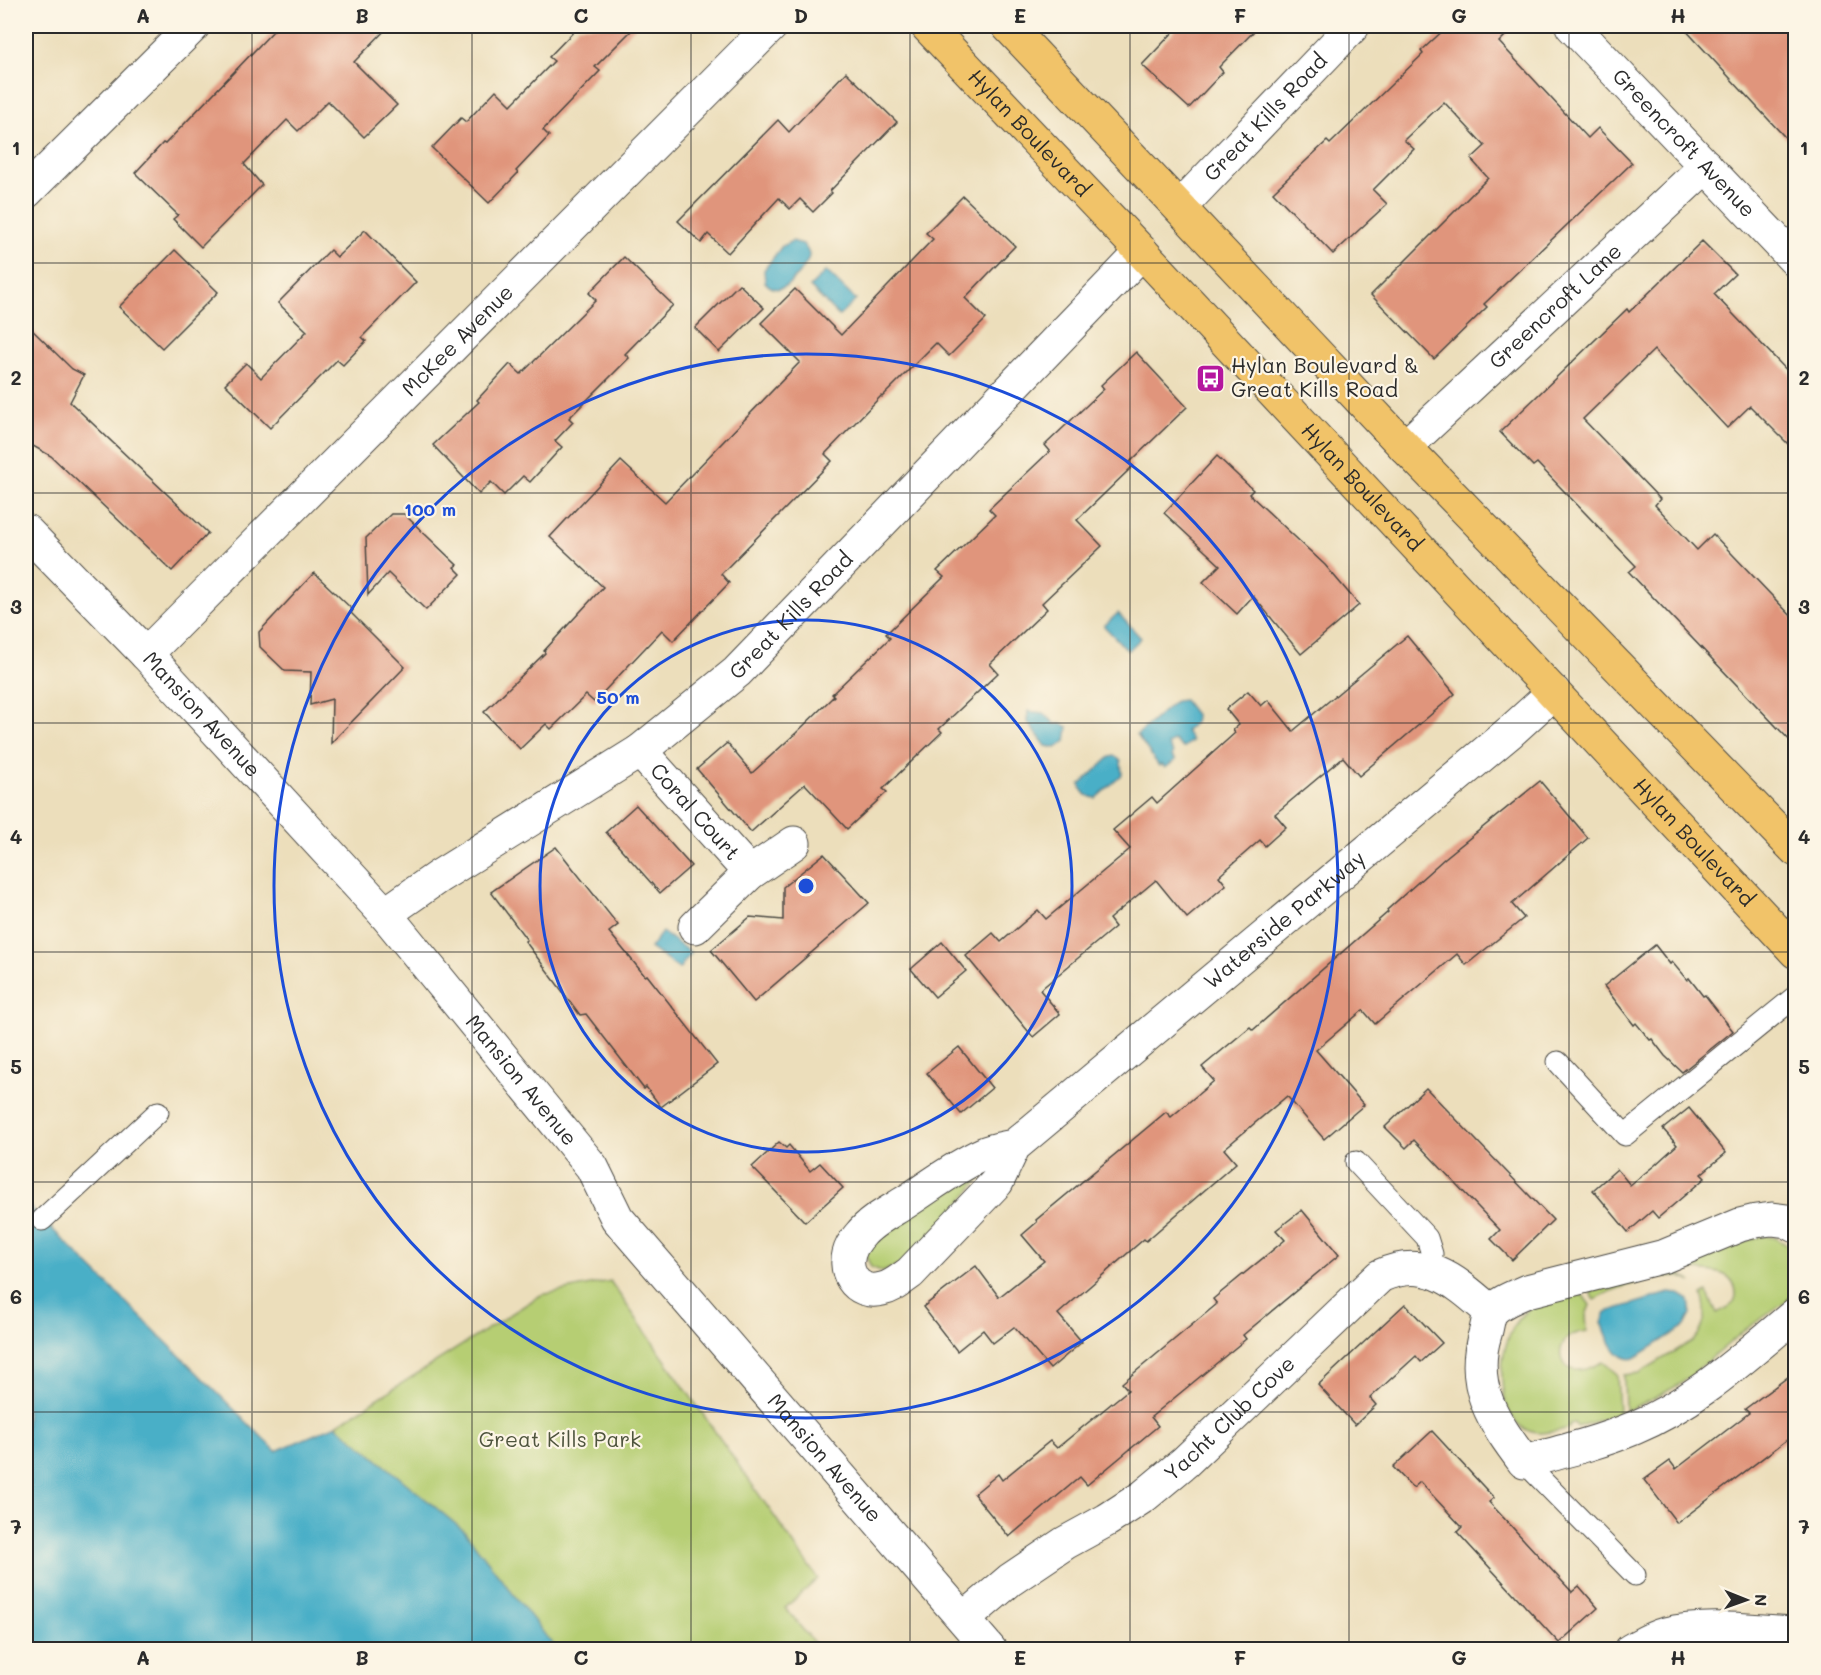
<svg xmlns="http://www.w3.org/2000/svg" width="1821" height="1675" font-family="Mali,sans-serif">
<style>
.green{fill:#b6ce73;stroke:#707c4f;stroke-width:1.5}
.water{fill:#48afc7;stroke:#3a6d79;stroke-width:1.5}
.building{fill:#e0957b}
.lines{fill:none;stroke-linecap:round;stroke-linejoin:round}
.lane-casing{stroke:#484641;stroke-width:23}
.street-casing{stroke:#484641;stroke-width:35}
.primary-casing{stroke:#484641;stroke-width:35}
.lane{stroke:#fff;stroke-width:21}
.street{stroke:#fff;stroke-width:33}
.primary{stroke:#f1c369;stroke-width:33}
.grid{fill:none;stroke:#2b2b2b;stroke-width:1.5;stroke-opacity:0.55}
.ring{fill:none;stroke:#1d4ed8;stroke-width:3}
.labels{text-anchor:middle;stroke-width:4.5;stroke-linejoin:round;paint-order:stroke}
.street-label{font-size:21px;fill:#2b2b2b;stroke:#fcf5e5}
.poi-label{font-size:21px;fill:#2b2b2b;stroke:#fcf5e5;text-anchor:start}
.park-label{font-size:21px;fill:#4e543d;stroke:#fcf5e5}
.centre{fill:#1d4ed8;stroke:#fcf5e5;stroke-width:3}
.ring-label{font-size:18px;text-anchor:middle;font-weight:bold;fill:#1d4ed8;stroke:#fcf5e5;stroke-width:4.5;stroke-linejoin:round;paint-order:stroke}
.neatline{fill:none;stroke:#2b2b2b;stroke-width:2}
.grid-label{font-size:20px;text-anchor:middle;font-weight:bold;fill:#2b2b2b}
</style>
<rect width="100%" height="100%" fill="#fcf5e5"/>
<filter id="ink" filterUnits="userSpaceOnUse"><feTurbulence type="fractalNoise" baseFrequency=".0167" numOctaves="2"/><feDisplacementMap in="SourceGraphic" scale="12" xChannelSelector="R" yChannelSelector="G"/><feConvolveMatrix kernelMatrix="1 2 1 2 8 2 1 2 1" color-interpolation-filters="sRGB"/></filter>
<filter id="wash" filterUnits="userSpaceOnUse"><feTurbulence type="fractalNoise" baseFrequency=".008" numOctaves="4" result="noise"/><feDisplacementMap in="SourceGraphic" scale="24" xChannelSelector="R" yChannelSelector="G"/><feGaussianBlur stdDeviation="1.35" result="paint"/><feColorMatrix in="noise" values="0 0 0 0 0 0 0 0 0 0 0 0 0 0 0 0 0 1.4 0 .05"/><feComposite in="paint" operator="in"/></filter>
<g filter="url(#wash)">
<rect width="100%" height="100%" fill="#ecdebb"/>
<g class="green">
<path d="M994 1162 915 1257 883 1272 871 1267 865 1254 872 1239Z"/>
<path d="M1765 1236 1776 1238 1796 1252 1795 1293 1786 1302 1746 1329 1682 1383 1655 1398 1625 1411 1624 1375 1639 1373 1694 1340C1706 1326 1708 1312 1702 1295L1707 1292 1717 1313C1726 1308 1735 1306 1736 1295 1736 1263 1698 1275 1679 1267L1696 1258 1756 1237Z"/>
<path d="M1673 1270 1692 1282C1686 1279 1680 1276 1674 1276 1656 1276 1609 1289 1595 1300L1590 1292Z"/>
<path d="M610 1281 818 1579 785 1608 819 1649H556L464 1531 336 1425 541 1295Z"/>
<path d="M1582 1294 1590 1305 1586 1315 1587 1331C1581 1332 1574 1333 1569 1337 1554 1348 1560 1373 1580 1370 1588 1370 1596 1365 1603 1362L1617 1374 1619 1414 1577 1427 1575 1423 1570 1424 1569 1428C1559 1430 1548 1434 1537 1433 1488 1426 1495 1330 1529 1309 1543 1300 1566 1298 1582 1294Z"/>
</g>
<g class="water">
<path d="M792 241 803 244C806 248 809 251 809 256 808 263 803 268 799 273 790 284 778 297 765 282L764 270 782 246Z"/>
<path d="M826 271 856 300 839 316 810 287Z"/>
<path d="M1118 613 1141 638 1128 651 1104 626Z"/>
<path d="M1184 700 1196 716 1195 722 1186 731 1192 741 1183 748 1174 740 1168 745 1173 753 1172 756 1176 760 1165 768 1162 764 1159 766 1137 735 1175 701Z"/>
<path d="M1028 711 1044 713 1055 724H1062L1068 727 1066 741 1056 748 1046 746 1027 721Z"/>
<path d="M1115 756 1121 761 1122 775 1096 798C1088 797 1082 794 1080 785L1110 757Z"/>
<path d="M662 932 691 953 679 969 650 948Z"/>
<path d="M26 1203 276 1451 336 1425 464 1531 556 1649H26Z"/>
<path d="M1669 1293 1679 1294 1689 1300 1691 1314 1685 1326 1635 1358C1616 1363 1607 1337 1602 1322L1606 1312Z"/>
</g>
<g id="blocks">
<g class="building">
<path d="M278 26H389L354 62 397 105 364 137 328 101 298 131 287 120 244 164 262 185 201 247 173 219 178 215 135 173 163 143 165 144Z"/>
<path d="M579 26H636L595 67 600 71 543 130 549 136 516 171 518 173 489 203 432 148 461 118 466 122 496 90 511 105 554 61 549 57Z"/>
<path d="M1179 26H1259L1219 67 1223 72 1189 108 1142 65Z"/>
<path d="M1448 26H1515L1499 42 1588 138 1598 128 1632 163 1484 304 1487 307 1434 359 1371 295 1488 178 1471 159 1485 146 1444 102 1404 140 1414 149 1373 190 1387 204 1333 254 1273 192 1327 141 1330 144 1423 54 1421 51Z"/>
<path d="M1682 26H1796V149L1742 91Z"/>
<path d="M846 72 897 122 830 191 832 193 813 212 800 199 790 209 779 198 728 253 708 234 701 243 678 221 778 120 789 132Z"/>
<path d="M963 196 1015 246 965 298 986 319 949 356 936 343 882 397 881 396 825 454 832 461 721 574 729 583 673 641 662 630 594 702 586 695 551 729 546 724 520 749 484 712 545 653 544 651 603 587 550 537 621 461 665 502 800 362 761 323 795 289 841 335 933 239 926 233Z"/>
<path d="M365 230 416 282 362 337 366 341 343 365 337 360 270 428 225 384 246 363 261 378 307 331 278 303 330 250 337 257Z"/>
<path d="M1702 241 1735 274 1714 294 1796 380V452L1750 406 1727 428 1654 350 1583 419 1660 499 1655 505 1697 550 1713 534 1796 621V747L1629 572 1636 566 1537 463 1533 466 1500 432 1627 309 1629 312Z"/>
<path d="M175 250 218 292 162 348 119 307Z"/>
<path d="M624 257 673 305 625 354 629 358 569 418 573 422 555 441 562 447 530 482 523 476 504 495 491 482 479 494 433 445 479 402 477 400 510 364 521 374 596 300 589 293Z"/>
<path d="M739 284 764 308 719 352 695 328Z"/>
<path d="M26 324 72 369 84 375 70 402 208 533 172 571 51 456 26 442Z"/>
<path d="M1136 352 1187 407 1129 463 1133 466 1077 520 1102 546 1042 603 1047 609 990 664 998 673 939 729 942 732 883 789 887 792 847 829 805 784 751 832 697 769 727 743 752 773 796 733 834 696 832 694 890 638 886 634 944 577 937 571 995 515 989 509 1050 451 1045 445 1104 389 1101 385Z"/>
<path d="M1217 456 1253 490 1249 494 1325 565 1359 605 1301 654 1253 596 1237 614 1203 582 1220 565 1164 513Z"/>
<path d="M391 514H404L457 565 454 567 461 574 426 610 388 573 368 595 366 538Z"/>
<path d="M314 573 353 610 351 613 405 667 331 743 332 699 310 705 311 672 285 671 260 647 259 632Z"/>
<path d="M1407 636 1455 694 1359 776 1343 757 1275 814 1286 827 1265 846 1260 840 1219 876 1226 885 1187 918 1156 880 1109 919 1115 927 1040 990 1060 1014 1033 1037 966 956 993 933 1001 942 1038 910 1046 919 1130 849 1113 830 1152 797 1157 803 1235 733 1233 730 1239 725 1226 709 1248 691 1261 706 1268 700 1293 731Z"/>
<path d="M1540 781 1588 838 1512 904 1524 918 1466 965 1457 954 1375 1024 1363 1010 1316 1050 1364 1105 1324 1139 1287 1096 1224 1149 1236 1163 1146 1241 1144 1239 1058 1314 1082 1342 1050 1369 1014 1327 993 1343 983 1330 957 1351 923 1307 976 1266 999 1297 1044 1261 1022 1235 1037 1222 1036 1220 1166 1112 1171 1117 1214 1081 1202 1067 1250 1027 1253 1030 1388 912 1387 910 1445 858Z"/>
<path d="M636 805 691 866 660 893 606 832Z"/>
<path d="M556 847 618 925 609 932 645 976 647 975 717 1064 661 1107 646 1087 644 1089 586 1014 580 1015 525 941 527 940 491 892Z"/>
<path d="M824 854 869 903 754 1002 711 950 750 917 783 920V887Z"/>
<path d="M942 942 966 971 935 997 911 969Z"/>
<path d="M1655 945 1670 964 1672 962 1687 980 1689 978 1703 996 1705 995 1733 1031 1682 1072 1665 1056 1652 1039 1650 1040 1636 1023 1634 1025 1604 986Z"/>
<path d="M959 1047 992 1088 961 1114 927 1073Z"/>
<path d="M1426 1088 1553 1220 1512 1260 1491 1239 1500 1230 1414 1140 1406 1148 1385 1127Z"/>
<path d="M1689 1108 1726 1153 1701 1174 1705 1178 1658 1218 1652 1211 1628 1232 1593 1190 1617 1169 1630 1185 1655 1165 1677 1145 1663 1129Z"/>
<path d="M779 1142 786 1148 789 1145 810 1171 820 1163 843 1188 805 1222 752 1167Z"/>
<path d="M1302 1210 1339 1255 1243 1335 1246 1339 1151 1417 1158 1426 1087 1485 1080 1477 1009 1537 974 1494 998 1474 1002 1480 1050 1441 1057 1448 1128 1390 1122 1383 1217 1304 1213 1299 1285 1240 1276 1230Z"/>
<path d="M1405 1304 1442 1343 1421 1362 1416 1356 1370 1398 1376 1405 1355 1425 1318 1385Z"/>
<path d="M1796 1371V1433L1677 1523 1644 1480 1670 1461 1676 1469 1749 1413 1745 1409Z"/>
<path d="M1432 1431 1494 1498 1489 1502 1572 1592 1579 1586 1598 1608 1559 1643 1457 1532 1462 1527 1420 1482 1413 1488 1393 1467Z"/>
</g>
</g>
</g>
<g filter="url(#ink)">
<use href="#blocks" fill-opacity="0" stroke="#484641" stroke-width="1.5"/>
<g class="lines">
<defs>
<g id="lane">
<path d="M1558 1062 1625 1135 1796 996"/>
<path d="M1356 1162 1427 1238 1432 1254 1431 1271"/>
<path d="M42 1220 158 1112"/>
<path d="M1524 1462 1635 1575"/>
</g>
<g id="street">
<path id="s1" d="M1572 26 1796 261"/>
<path d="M26 192 193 26"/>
<path id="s2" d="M1180 207 1353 26"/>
<path id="s3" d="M1405 447 1706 166"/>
<path id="s4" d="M26 531 146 654 385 914 592 1167 617 1218 990 1650"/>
<path id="s5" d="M146 654 771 26"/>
<path id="s6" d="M640 751 750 873"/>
<path id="s7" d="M385 914 438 877 640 751 737 672 1142 252"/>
<path d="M695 927 750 873 794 843"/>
<path id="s8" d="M1014 1146 997 1182 910 1273C901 1279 893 1287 882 1289 855 1296 840 1269 852 1246 854 1243 857 1238 860 1235 871 1221 890 1212 904 1203 929 1187 956 1166 983 1154 992 1150 1004 1148 1014 1146L1510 732 1554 692"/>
<path d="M1796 1226 1787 1221 1772 1219 1756 1221 1740 1225 1665 1256 1527 1291C1516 1296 1499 1302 1491 1312 1488 1317 1487 1328 1485 1334 1469 1386 1494 1422 1524 1462 1561 1452 1598 1443 1634 1428 1695 1403 1745 1356 1796 1314"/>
<path id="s9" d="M964 1619 1010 1580 1065 1543 1107 1520 1144 1496 1185 1462 1380 1276C1428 1254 1457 1283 1491 1312"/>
<path d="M1631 1650C1642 1644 1653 1637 1665 1634 1707 1624 1753 1631 1796 1633"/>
</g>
<g id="primary">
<path id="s10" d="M927 26 1142 252 1796 952"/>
<path d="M1008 26 1405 447 1796 850"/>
</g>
</defs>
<use href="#lane" class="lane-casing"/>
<use href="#street" class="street-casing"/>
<use href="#primary" class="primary-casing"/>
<use href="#lane" class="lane"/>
<use href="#street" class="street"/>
<use href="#primary" class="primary"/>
</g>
</g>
<path class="grid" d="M252 26V1650M472 26V1650M691 26V1650M910 26V1650M1130 26V1650M1349 26V1650M1569 26V1650M26 263H1796M26 493H1796M26 723H1796M26 952H1796M26 1182H1796M26 1412H1796"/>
<g class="ring">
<circle cx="806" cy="886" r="266"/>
<circle cx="806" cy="886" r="532"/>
</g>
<defs>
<symbol id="bus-square" viewBox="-11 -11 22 22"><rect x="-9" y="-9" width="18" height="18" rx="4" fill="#b5179e" stroke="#fcf5e5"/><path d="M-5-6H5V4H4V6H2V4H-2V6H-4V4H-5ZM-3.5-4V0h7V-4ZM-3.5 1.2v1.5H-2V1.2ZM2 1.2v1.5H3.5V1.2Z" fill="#fff"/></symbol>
</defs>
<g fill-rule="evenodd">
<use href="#bus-square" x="1194" y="362" width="33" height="33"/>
</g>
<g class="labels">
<g class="street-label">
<text dy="7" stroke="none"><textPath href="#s2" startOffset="124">Great Kills Road</textPath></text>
<text dy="7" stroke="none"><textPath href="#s10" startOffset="148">Hylan Boulevard</textPath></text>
<text dy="7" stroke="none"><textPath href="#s1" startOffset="162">Greencroft Avenue</textPath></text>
<text dy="7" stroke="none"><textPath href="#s3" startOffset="206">Greencroft Lane</textPath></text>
<text dy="7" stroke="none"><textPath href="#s5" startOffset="442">McKee Avenue</textPath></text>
<text dy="7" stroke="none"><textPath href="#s10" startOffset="634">Hylan Boulevard</textPath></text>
<text dy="7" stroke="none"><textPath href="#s7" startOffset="506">Great Kills Road</textPath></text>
<text dy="7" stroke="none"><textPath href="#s4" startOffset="254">Mansion Avenue</textPath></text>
<text dy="7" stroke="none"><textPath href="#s6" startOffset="82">Coral Court</textPath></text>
<text dy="7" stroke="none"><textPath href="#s10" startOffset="1120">Hylan Boulevard</textPath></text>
<text dy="7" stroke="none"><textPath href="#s8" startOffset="812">Waterside Parkway</textPath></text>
<text dy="7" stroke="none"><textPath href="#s4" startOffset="740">Mansion Avenue</textPath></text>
<text dy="7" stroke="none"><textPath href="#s9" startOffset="334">Yacht Club Cove</textPath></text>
<text dy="7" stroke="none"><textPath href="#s4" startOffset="1226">Mansion Avenue</textPath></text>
</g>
<g class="poi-label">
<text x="1231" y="373">Hylan Boulevard &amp;<tspan x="1231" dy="24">Great Kills Road</tspan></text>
</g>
<g class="park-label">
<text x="560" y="1447">Great Kills Park</text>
</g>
</g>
<circle cx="806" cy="886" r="9" class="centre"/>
<g class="ring-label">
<text x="430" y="516">100 m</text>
<text x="618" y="704">50 m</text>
</g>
<rect width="1821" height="1675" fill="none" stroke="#fcf5e5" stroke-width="66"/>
<g transform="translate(1746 1600) rotate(91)" stroke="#fcf5e5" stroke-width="4.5" paint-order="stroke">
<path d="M0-4.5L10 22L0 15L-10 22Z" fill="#2b2b2b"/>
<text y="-9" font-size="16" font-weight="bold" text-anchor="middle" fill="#2b2b2b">N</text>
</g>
<rect x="33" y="33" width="1755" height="1609" class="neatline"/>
<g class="grid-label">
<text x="143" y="23">A</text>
<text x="362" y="23">B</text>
<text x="581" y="23">C</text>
<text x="801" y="23">D</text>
<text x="1020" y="23">E</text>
<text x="1240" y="23">F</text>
<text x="1459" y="23">G</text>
<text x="1678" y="23">H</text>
<text x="16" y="155">1</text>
<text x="1804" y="155">1</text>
<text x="16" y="385">2</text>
<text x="1804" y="385">2</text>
<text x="16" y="614">3</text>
<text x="1804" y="614">3</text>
<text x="16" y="844">4</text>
<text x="1804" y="844">4</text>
<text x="16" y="1074">5</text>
<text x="1804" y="1074">5</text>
<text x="16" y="1304">6</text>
<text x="1804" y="1304">6</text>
<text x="16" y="1534">7</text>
<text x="1804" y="1534">7</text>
<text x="143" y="1665">A</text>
<text x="362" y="1665">B</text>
<text x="581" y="1665">C</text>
<text x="801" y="1665">D</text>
<text x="1020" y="1665">E</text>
<text x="1240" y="1665">F</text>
<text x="1459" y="1665">G</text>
<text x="1678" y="1665">H</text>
</g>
</svg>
